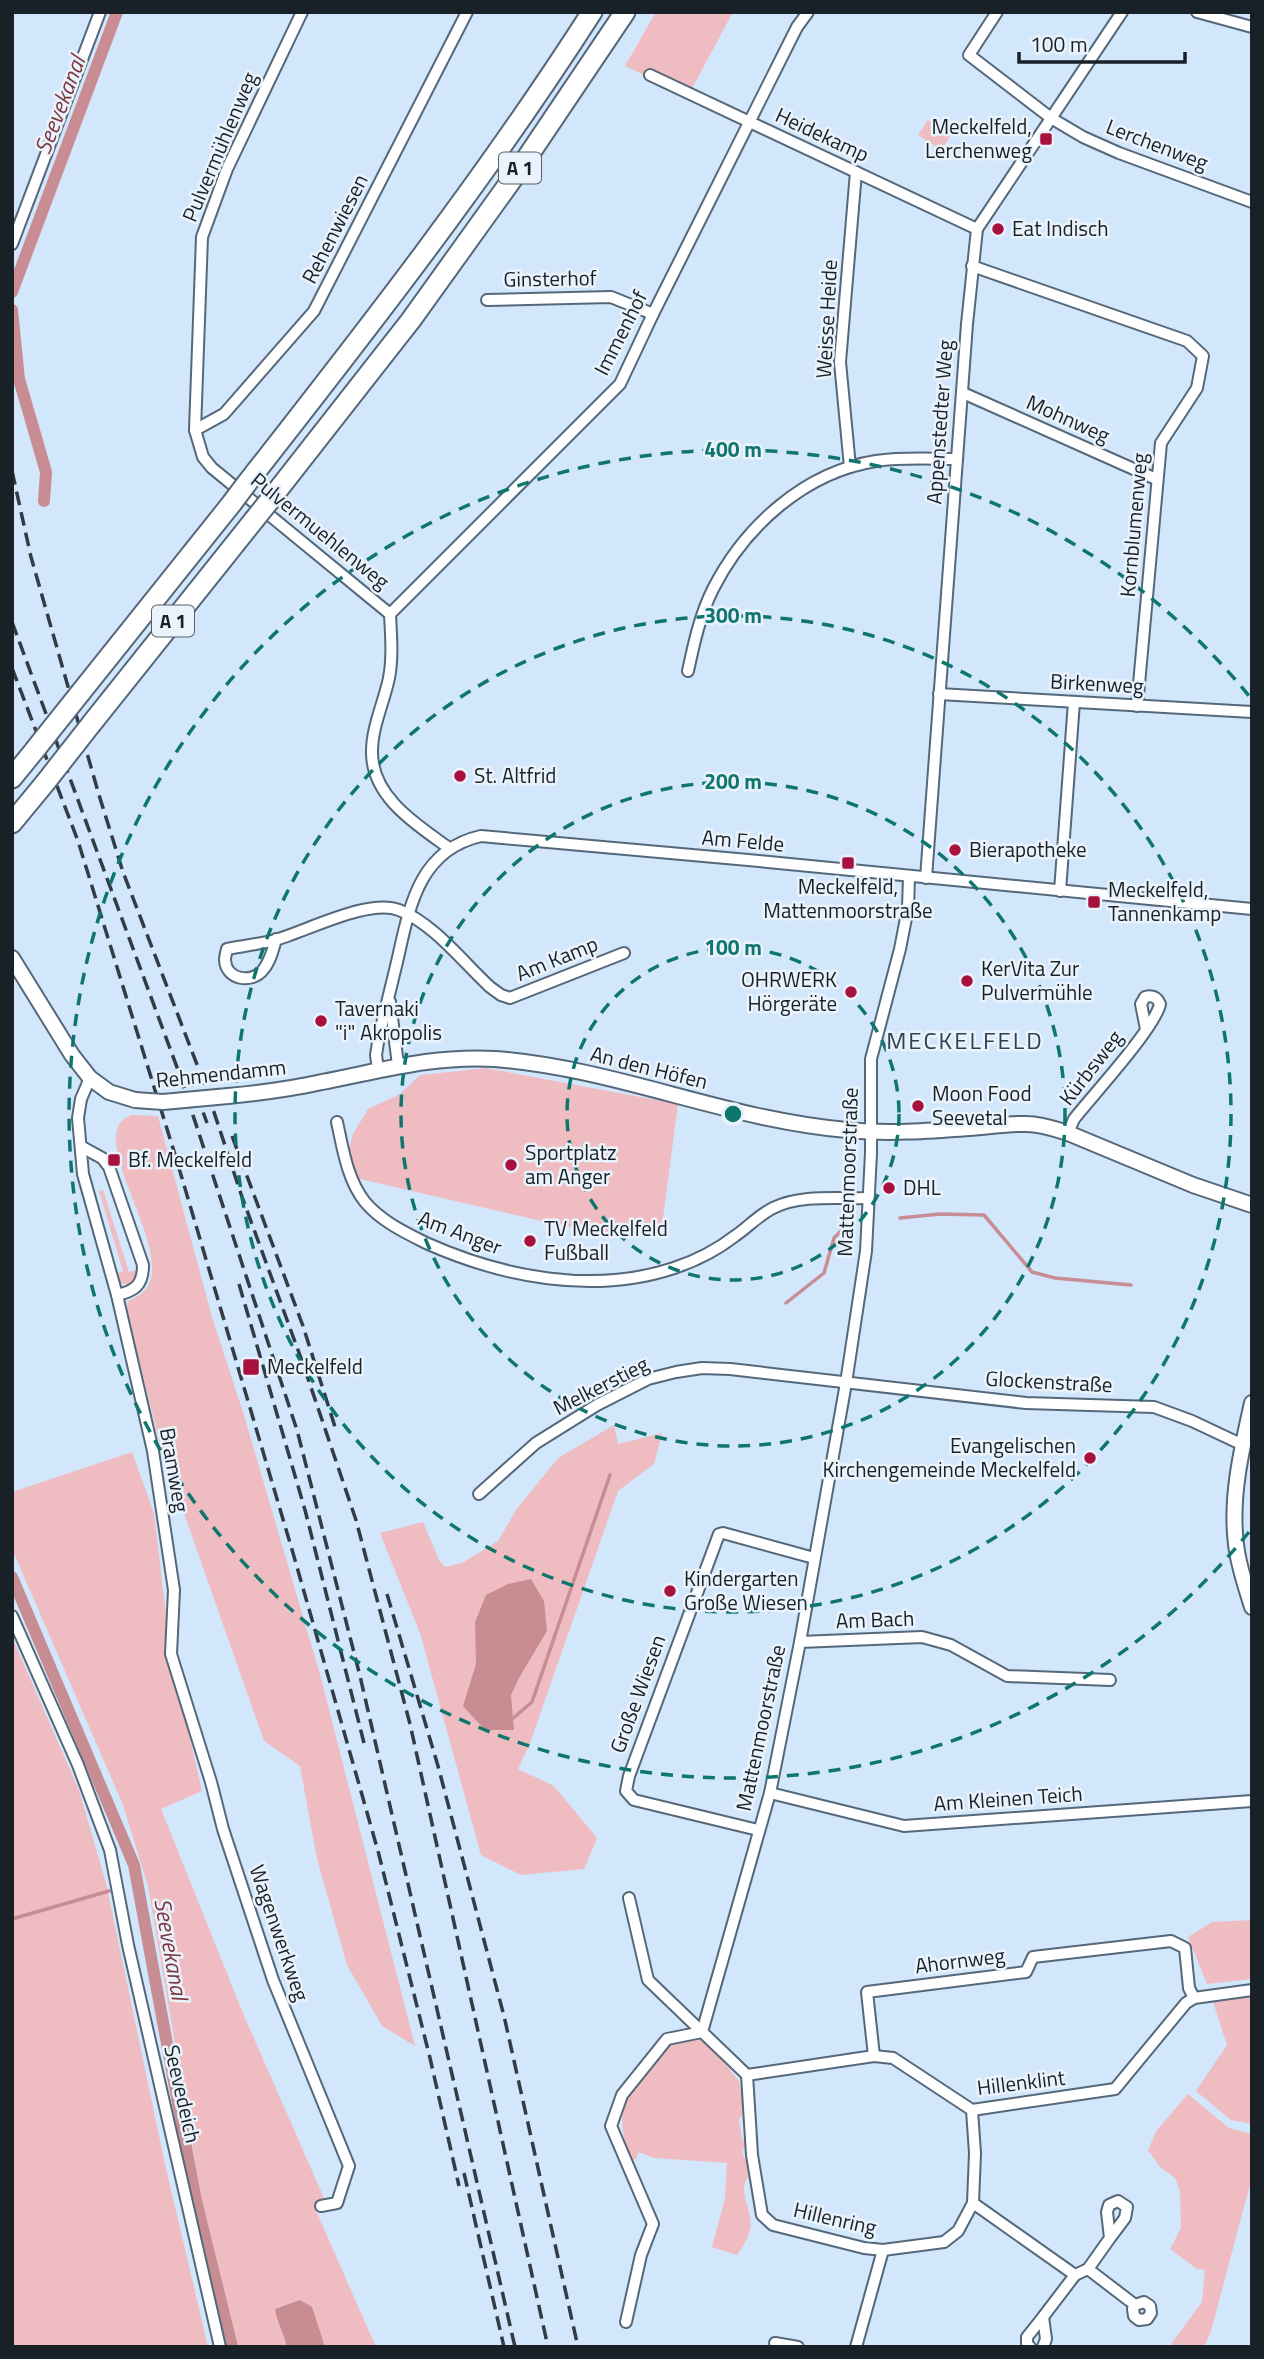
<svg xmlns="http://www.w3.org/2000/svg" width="1264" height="2359" font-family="'Titillium Web',sans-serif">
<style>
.green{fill:#efbdc1}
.water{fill:#c88d93}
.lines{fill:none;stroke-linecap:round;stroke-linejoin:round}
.stream{stroke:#c88d93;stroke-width:3.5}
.canal{stroke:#c88d93;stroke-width:12}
.street-casing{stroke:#556879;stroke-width:14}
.secondary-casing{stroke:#556879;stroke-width:18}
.highway-casing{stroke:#556879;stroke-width:23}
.street{stroke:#fff;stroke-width:10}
.secondary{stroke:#fff;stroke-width:14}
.highway{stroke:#fff;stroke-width:19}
.rail{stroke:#323c45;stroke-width:3.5;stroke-dasharray:14 7;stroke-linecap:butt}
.secondary-bridge-casing{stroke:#556879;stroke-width:18;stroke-linecap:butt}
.highway-bridge-casing{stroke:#556879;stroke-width:23;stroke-linecap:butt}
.secondary-bridge{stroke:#fff;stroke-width:14}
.highway-bridge{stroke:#fff;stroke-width:19}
.ring{fill:none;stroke:#0f766e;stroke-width:3.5;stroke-dasharray:12 9}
.poi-dot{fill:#a8103d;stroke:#eaf3fb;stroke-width:2.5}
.labels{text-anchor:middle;stroke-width:5;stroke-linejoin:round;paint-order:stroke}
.shield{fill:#eaf3fb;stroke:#586067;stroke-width:2}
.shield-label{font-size:19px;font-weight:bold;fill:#192128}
.poi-label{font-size:21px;fill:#192128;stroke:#eaf3fb;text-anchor:start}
.street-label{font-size:21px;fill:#192128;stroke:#eaf3fb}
.water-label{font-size:23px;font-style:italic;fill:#7c343f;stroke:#eaf3fb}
.quarter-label{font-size:24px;letter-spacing:2px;fill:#2f4151;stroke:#eaf3fb}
.centre{fill:#0f766e;stroke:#eaf3fb;stroke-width:3.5}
.ring-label{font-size:21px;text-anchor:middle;font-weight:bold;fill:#0f766e;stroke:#eaf3fb;stroke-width:5;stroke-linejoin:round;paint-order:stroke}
</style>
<rect width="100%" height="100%" fill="#d2e7fc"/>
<g class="green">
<path d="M656 12H733L688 96 625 66Z"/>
<path d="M928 120 951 135 941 150 918 135Z"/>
<path d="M486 1068 678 1104 662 1226 616 1236 550 1223 356 1178 348 1152 353 1134 368 1109 400 1094 420 1075Z"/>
<path d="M131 1115 158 1116 212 1317 243 1412 321 1678 415 2046 382 2026 347 1965 317 1859 300 1766 264 1741 161 1448 128 1317 127 1302C133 1299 141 1295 145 1290 175 1257 100 1159 119 1125 121 1120 126 1118 131 1115Z"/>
<path d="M103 1190 129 1272 137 1270 134 1281 128 1285 120 1283 116 1274 123 1271 99 1191Z"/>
<path d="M614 1425 618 1444 662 1433 654 1464 618 1491 529 1746 518 1769 554 1786 597 1838 584 1869 521 1875 481 1855 420 1633 380 1533 423 1522 439 1560 445 1567 462 1563 498 1541 516 1510 558 1458Z"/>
<path d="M132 1452 154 1513 166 1614 178 1687 202 1791 161 1809 245 2018 324 2198 313 2204 376 2347H237L207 2230 148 1886 123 1805 12 1549V1492Z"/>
<path d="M12 1637 79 1790 106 1883 165 2164 208 2347H12Z"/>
<path d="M1252 1920V1979L1207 1984 1188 1937 1212 1922Z"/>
<path d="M1252 1995V2124L1231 2120 1196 2091 1227 2045 1213 2002Z"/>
<path d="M697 2033 705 2039 739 2081 744 2112 739 2119 742 2139 749 2143V2149H742L744 2158 752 2163V2173C733 2188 755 2211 750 2230 748 2239 742 2248 737 2255L712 2247 725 2198 727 2163 654 2158 639 2152 636 2159 631 2161C625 2145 620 2124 623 2107 627 2083 672 2034 697 2033Z"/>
<path d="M1188 2094 1229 2128 1252 2134V2177L1211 2331 1204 2347H1169L1202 2302 1205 2270 1197 2269 1170 2249 1181 2228 1180 2191 1175 2178 1160 2167 1148 2150 1157 2130Z"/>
</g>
<g class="water">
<path d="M531 1579 544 1601 547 1631 519 1678 511 1695 514 1730H485L463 1706 476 1664 475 1622 486 1595 508 1584Z"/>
<path d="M300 2300 312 2307 325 2347H287C284 2333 277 2323 275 2309Z"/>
</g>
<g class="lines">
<g class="stream">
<path d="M900 1218 940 1214 984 1215 1032 1272 1055 1278 1131 1285"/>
<path d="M786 1303 824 1273 834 1238 844 1228"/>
<path d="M511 1720 532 1702 610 1475"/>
<path d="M12 1919 109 1891"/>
</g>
<g class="canal">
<path d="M12 292 117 12"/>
<path d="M12 310 19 379 46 472 44 501"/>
<path d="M12 1577 134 1865 196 2201 232 2347"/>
</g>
<defs>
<g id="street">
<path d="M302 12 227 169 202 237 195 430 203 457 212 468 390 614C391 635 393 657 389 678 384 702 372 727 372 751 371 797 417 825 449 848"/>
<path d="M997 12 969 55 1051 118 1083 137 1119 153 1252 202"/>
<path d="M1197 12 1252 27"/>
<path d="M650 75 977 229"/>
<path d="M12 244 100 12"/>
<path d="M972 266 1187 341 1203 356 1197 388 1161 443 1137 706"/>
<path d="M487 300 611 297 653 314"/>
<path d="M963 393 1156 479"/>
<path d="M195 430 224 414 314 311 467 12"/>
<path d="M850 467 840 362 856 172"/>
<path d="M390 614 620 384 653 314 797 27 808 12"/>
<path d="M688 671C694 643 700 615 713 589 745 526 805 472 876 461 903 457 930 459 957 459"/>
<path d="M939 694 1252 712"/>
<path d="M926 878 967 324 977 229 1122 12"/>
<path d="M1060 891 1074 702"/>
<path d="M276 939C273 950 270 962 263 970 252 984 226 980 225 960 225 957 226 953 227 949 243 946 259 944 275 940 307 931 369 898 399 910 433 923 464 963 490 987L501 995 510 998 624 953"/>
<path d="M390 1002 398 1065"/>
<path d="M378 1069 376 1055 379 1036C385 1012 391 987 397 962 409 909 418 850 481 836L748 860 1252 909"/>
<path d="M90 1078 81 1099 78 1118 83 1174 117 1295 153 1451 174 1590 171 1654 211 1782 223 1829 273 1980 349 2166 337 2203 321 2206"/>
<path d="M337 1122C343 1149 347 1179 365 1202 381 1221 404 1232 426 1243 502 1277 593 1295 674 1268 695 1261 717 1250 735 1236 748 1227 759 1215 773 1208 801 1194 838 1199 868 1198"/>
<path d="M1068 1133 1074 1119C1092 1096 1155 1028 1160 1004 1157 997 1153 995 1145 997L1141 1004 1146 1029"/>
<path d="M82 1147 102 1158 109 1167 143 1265C143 1285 135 1291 117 1295"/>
<path d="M479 1494 536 1443 597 1405 648 1379 676 1372 702 1368 730 1369 1026 1403 1154 1407 1192 1421 1243 1445"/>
<path d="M12 1616 78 1765 110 1850 128 1945 220 2347"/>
<path d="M800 1642 922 1637 951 1645 1007 1676 1110 1680"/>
<path d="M770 1793 904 1826 1252 1801"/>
<path d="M758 1830 634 1800 626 1791 629 1776 719 1534 723 1533 814 1558"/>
<path d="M629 1898 648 1980 747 2075 874 2056 893 2058 972 2110 1115 2089 1186 2003 1194 1998 1252 1990"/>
<path d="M874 2056 867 1992 1026 1972 1033 1957 1171 1941 1185 1948 1189 1988 1194 1998"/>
<path d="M747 2075 752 2155 762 2215 773 2225 864 2248 883 2250 944 2242 958 2231 973 2203 975 2153 972 2110"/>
<path d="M973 2203 1075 2275 1043 2317"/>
<path d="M1088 2269 1135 2305 1144 2302 1150 2306 1151 2313 1147 2319 1139 2320 1134 2316 1133 2309 1135 2305"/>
<path d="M1075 2275 1088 2269 1110 2238 1107 2212 1109 2205 1118 2201 1127 2207 1125 2218 1110 2238"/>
<path d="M626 2322 641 2255 653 2224 611 2126 622 2095 667 2039 702 2032 770 1793 800 1642 846 1383 866 1251 871 1153V1059L900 949 908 908 909 877"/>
<path d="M775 2343 798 2347"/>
<path d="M856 2347 883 2250"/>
<path d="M1030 2347 1027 2344V2337L1043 2317 1046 2339 1043 2347"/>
</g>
<g id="secondary">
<path d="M12 958 72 1055 90 1078 109 1092 135 1100"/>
<path d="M228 1096C259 1093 291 1089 322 1082 380 1071 434 1055 495 1059 615 1068 727 1120 847 1130 887 1134 929 1131 969 1128 988 1127 1008 1123 1027 1124 1041 1124 1055 1129 1068 1133L1193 1185 1252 1205"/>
<path d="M1252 1403C1242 1448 1230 1497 1236 1544 1238 1565 1246 1587 1252 1607"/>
</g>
<g id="highway">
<path d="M247 483C367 330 487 176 592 12"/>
<path d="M270 500 411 320 518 171 625 12"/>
<path d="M81 692 232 503"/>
<path d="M92 723 254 520"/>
<path d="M12 778 34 751"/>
<path d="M12 823 45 783"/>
</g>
</defs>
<use href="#street" class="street-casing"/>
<use href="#secondary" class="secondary-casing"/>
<use href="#highway" class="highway-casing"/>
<use href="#street" class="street"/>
<use href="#secondary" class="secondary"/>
<use href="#highway" class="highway"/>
<g class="rail">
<path d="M12 471 31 557 99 795 123 872 206 1088 241 1194 302 1361 356 1520 410 1724 548 2347"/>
<path d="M12 622 178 1070 297 1430 360 1676 515 2347"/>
<path d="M12 668 78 841 176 1158 293 1553 378 1851 430 2058 459 2186"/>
<path d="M189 1073 207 1123"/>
<path d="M232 1136 303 1326 336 1430"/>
<path d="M239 1284 305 1510 364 1743"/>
<path d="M387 1594 438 1766 504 2016 578 2347"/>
<path d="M464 2173 504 2347"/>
</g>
<defs>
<path id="secondary-bridge" d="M135 1100 163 1102 228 1096"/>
<g id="highway-bridge">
<path d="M232 503 247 483"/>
<path d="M254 520 270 500"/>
<path d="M34 751 81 692"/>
<path d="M45 783 92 723"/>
</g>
</defs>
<use href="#secondary-bridge" class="secondary-bridge-casing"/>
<use href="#highway-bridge" class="highway-bridge-casing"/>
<use href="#secondary-bridge" class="secondary-bridge"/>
<use href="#highway-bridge" class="highway-bridge"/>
</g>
<g class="ring">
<circle cx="733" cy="1114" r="166"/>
<circle cx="733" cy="1114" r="332"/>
<circle cx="733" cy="1114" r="498"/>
<path d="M1249 1532A664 664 0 1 1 1249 696"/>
</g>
<g class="poi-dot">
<rect x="1039" y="132" width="14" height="14" rx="3.5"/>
<circle cx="998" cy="229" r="7"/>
<circle cx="460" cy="776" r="7"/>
<circle cx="955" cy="850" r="7"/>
<rect x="841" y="856" width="14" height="14" rx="3.5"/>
<rect x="1087" y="895" width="14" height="14" rx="3.5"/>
<circle cx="967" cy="981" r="7"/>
<circle cx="851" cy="992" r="7"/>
<circle cx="321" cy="1021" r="7"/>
<circle cx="918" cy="1106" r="7"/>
<rect x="107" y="1153" width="14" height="14" rx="3.5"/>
<circle cx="511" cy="1165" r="7"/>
<circle cx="889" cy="1188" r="7"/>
<circle cx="530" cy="1241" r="7"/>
<rect x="242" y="1358" width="18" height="18" rx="3.5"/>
<circle cx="1090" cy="1458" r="7"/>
<circle cx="670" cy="1591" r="7"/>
</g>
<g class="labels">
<g class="shield">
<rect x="499" y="152.5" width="42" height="31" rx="5"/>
<rect x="152" y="605.5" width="42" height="31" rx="5"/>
</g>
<g class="shield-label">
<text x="520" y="175">A 1</text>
<text x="173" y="628">A 1</text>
</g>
<g class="poi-label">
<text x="1032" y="134" text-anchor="end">Meckelfeld,<tspan x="1032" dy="24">Lerchenweg</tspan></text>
<text x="1012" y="236">Eat Indisch</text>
<text x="474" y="783">St. Altfrid</text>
<text x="969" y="857">Bierapotheke</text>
<text x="848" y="894" text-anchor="middle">Meckelfeld,<tspan x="848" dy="24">Mattenmoorstraße</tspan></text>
<text x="1108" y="897">Meckelfeld,<tspan x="1108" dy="24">Tannenkamp</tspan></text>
<text x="981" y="976">KerVita Zur<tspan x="981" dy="24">Pulvermühle</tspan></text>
<text x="837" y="987" text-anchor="end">OHRWERK<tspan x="837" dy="24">Hörgeräte</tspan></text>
<text x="335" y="1016">Tavernaki<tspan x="335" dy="24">"i" Akropolis</tspan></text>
<text x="932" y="1101">Moon Food<tspan x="932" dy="24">Seevetal</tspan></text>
<text x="525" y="1160">Sportplatz<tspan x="525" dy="24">am Anger</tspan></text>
<text x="128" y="1167">Bf. Meckelfeld</text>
<text x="903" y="1195">DHL</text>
<text x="544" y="1236">TV Meckelfeld<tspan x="544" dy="24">Fußball</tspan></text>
<text x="267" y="1374">Meckelfeld</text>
<text x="1076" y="1453" text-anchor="end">Evangelischen<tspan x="1076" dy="24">Kirchengemeinde Meckelfeld</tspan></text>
<text x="684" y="1586">Kindergarten<tspan x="684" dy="24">Große Wiesen</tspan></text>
</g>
<g class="street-label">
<text transform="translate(822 135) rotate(25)" y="7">Heidekamp</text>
<text transform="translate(1157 145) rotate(21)" y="7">Lerchenweg</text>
<text transform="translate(220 147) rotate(-67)" y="7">Pulvermühlenweg</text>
<text transform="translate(335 229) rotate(-63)" y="7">Rehenwiesen</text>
<text transform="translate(550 279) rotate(-1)" y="7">Ginsterhof</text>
<text transform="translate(827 319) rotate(-87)" y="7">Weisse Heide</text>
<text transform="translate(621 333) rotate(-63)" y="7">Immenhof</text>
<text transform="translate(1068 419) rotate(24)" y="7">Mohnweg</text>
<text transform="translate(940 422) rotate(-86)" y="7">Appenstedter Weg</text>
<text transform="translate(1134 525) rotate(-85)" y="7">Kornblumenweg</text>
<text transform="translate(320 531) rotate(39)" y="7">Pulvermuehlenweg</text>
<text transform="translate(1097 684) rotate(3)" y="7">Birkenweg</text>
<text transform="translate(743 841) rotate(5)" y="7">Am Felde</text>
<text transform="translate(557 959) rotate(-22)" y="7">Am Kamp</text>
<text transform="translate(649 1068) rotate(14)" y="7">An den Höfen</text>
<text transform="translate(1091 1068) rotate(-52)" y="7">Kürbsweg</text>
<text transform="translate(221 1074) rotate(-6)" y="7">Rehmendamm</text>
<text transform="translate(848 1172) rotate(-88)" y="7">Mattenmoorstraße</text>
<text transform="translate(460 1233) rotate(21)" y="7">Am Anger</text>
<text transform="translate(1049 1382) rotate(3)" y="7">Glockenstraße</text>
<text transform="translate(601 1386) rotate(-27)" y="7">Melkerstieg</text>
<text transform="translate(174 1470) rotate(80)" y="7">Bramweg</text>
<text transform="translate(875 1620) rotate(-2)" y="7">Am Bach</text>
<text transform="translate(638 1694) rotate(-70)" y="7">Große Wiesen</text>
<text transform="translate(761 1728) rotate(-78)" y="7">Mattenmoorstraße</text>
<text transform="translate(1008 1799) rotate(-4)" y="7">Am Kleinen Teich</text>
<text transform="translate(279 1933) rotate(71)" y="7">Wagenwerkweg</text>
<text transform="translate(960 1961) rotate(-7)" y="7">Ahornweg</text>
<text transform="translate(1021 2083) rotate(-7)" y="7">Hillenklint</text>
<text transform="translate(182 2094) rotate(77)" y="7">Seevedeich</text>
<text transform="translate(835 2219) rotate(13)" y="7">Hillenring</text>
</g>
<g class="water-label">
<text transform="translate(60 105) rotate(-69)" y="8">Seevekanal</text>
<text transform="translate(171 1949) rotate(80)" y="8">Seevekanal</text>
</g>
<g class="quarter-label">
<text x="965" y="1049">MECKELFELD</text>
</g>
</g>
<circle cx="733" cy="1114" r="10" class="centre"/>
<g class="ring-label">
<text x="733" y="457">400 m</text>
<text x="733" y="623">300 m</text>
<text x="733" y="789">200 m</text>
<text x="733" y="955">100 m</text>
</g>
<rect width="1264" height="2359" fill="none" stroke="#192128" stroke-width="28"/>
<path d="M1019 52v10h166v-10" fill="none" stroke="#192128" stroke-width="3.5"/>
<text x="1030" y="52" font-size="21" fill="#192128" stroke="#eaf3fb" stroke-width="5" paint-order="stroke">100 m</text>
</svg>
